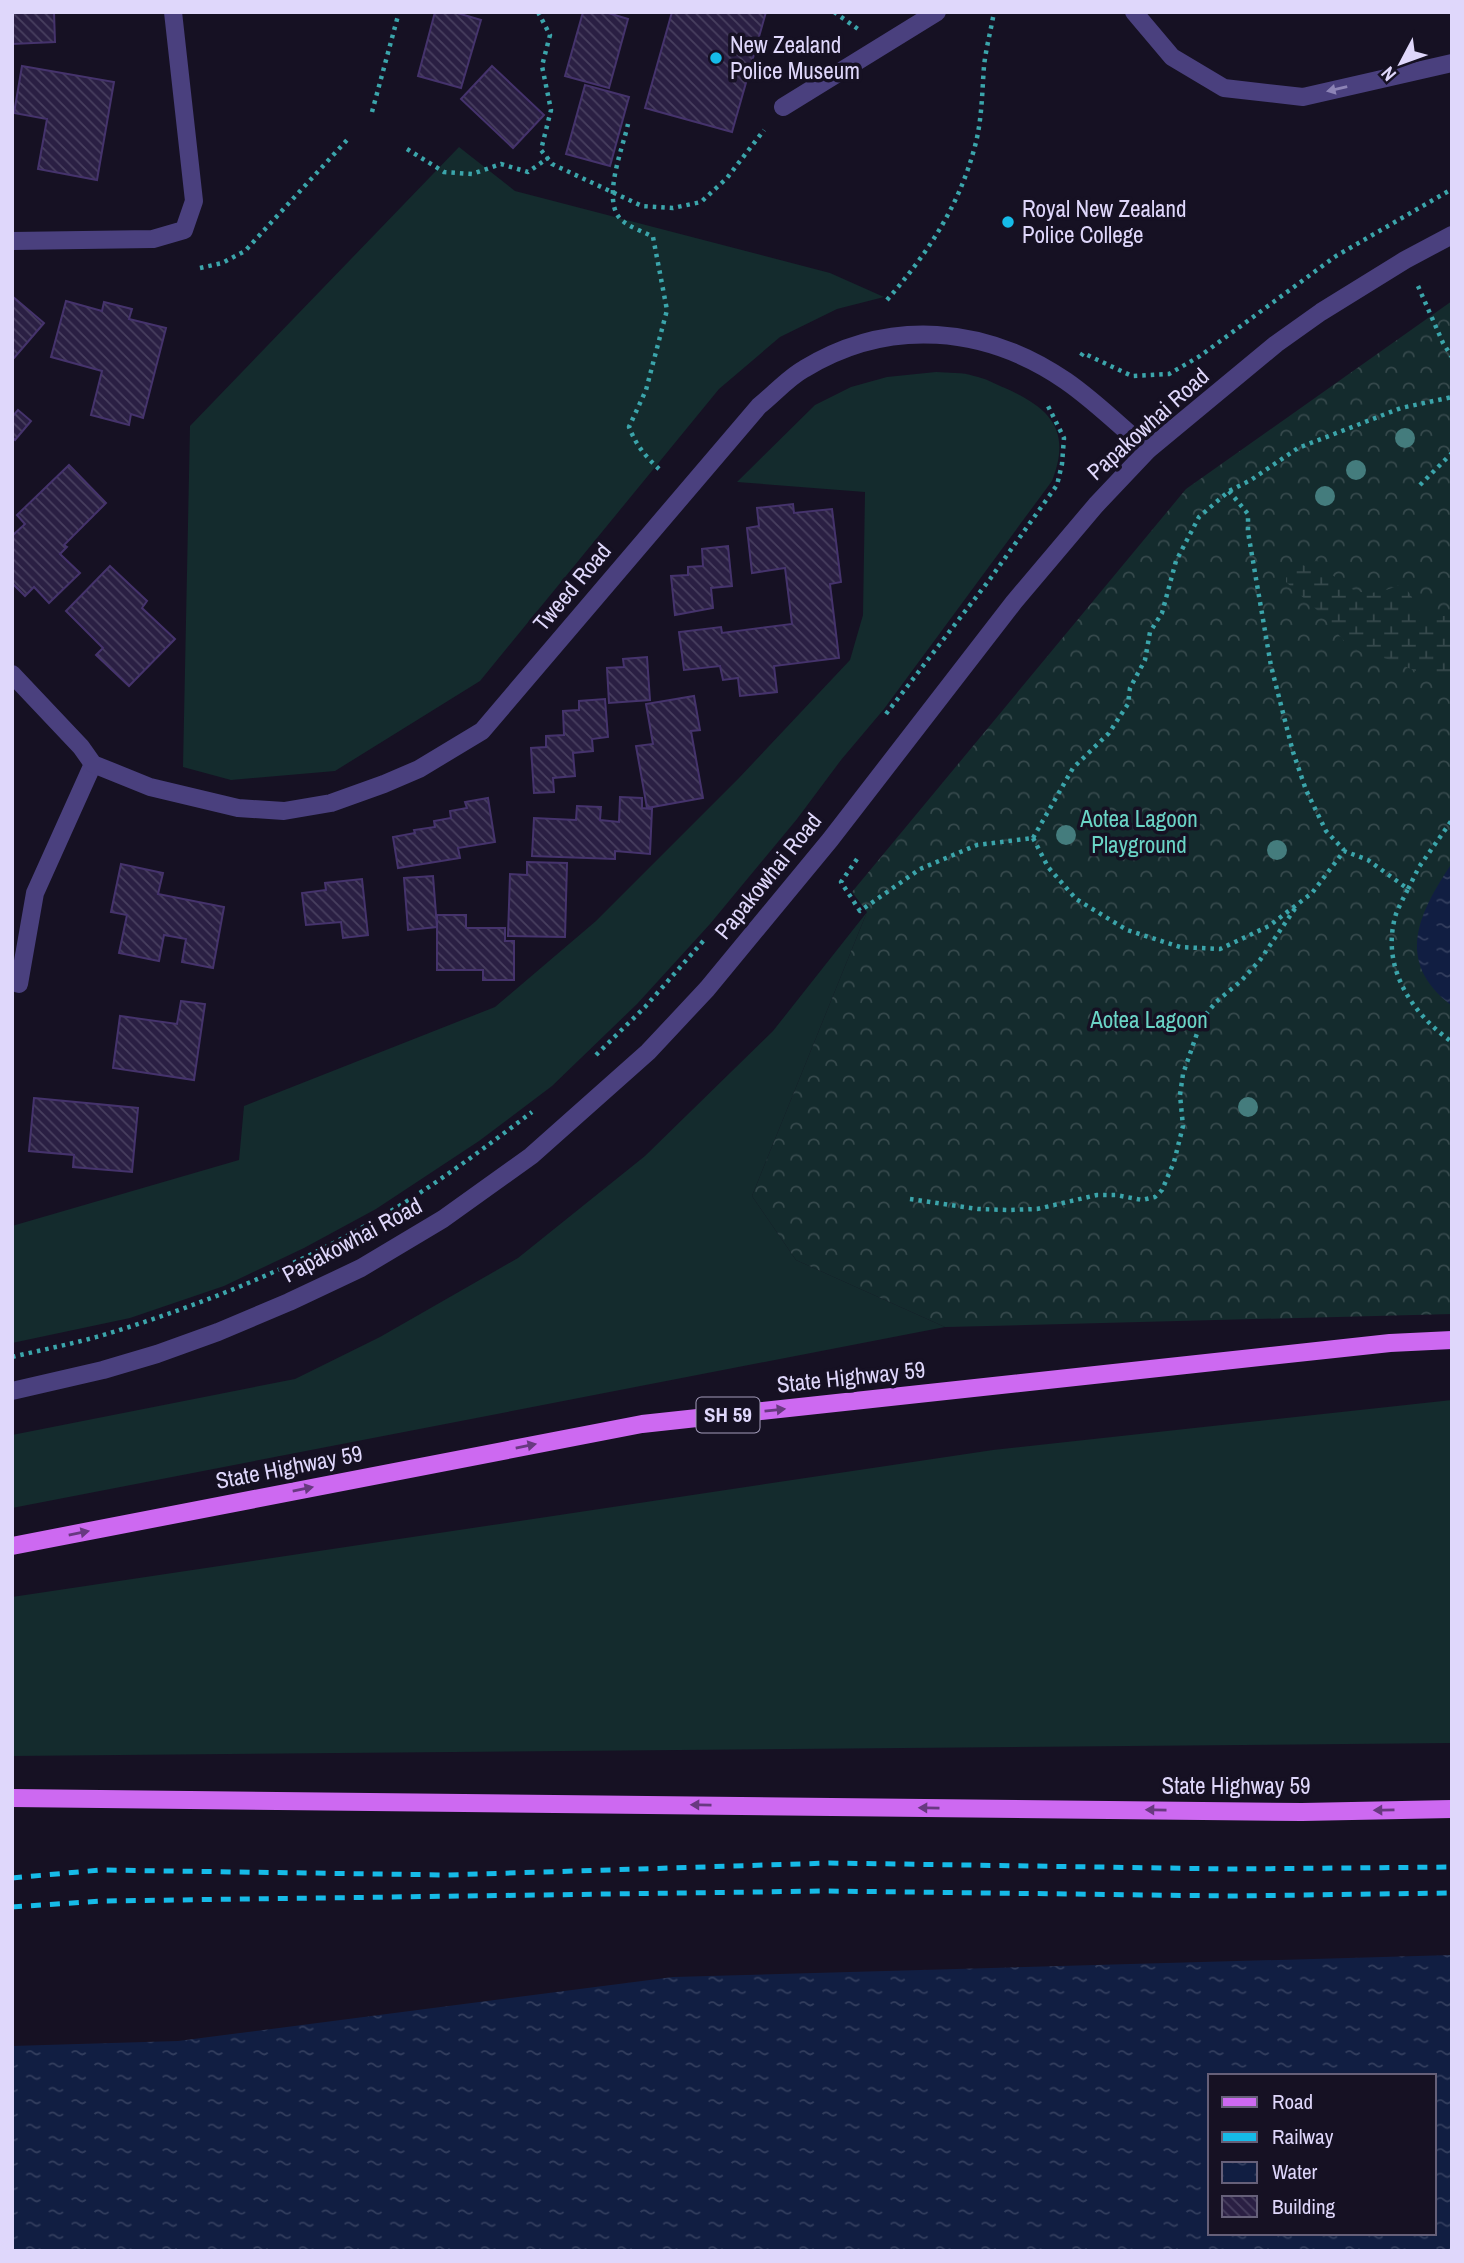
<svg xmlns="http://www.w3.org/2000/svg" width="1464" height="2263" font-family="'Archivo Narrow',sans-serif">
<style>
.grass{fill:#142b2d}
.forest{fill:url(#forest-crowns)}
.wetland{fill:url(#wetland-marsh)}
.water{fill:url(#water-ripples);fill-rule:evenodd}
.building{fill:url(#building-back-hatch);stroke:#45336c;stroke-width:2}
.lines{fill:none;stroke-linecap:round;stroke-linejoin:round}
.path{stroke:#3ba5ab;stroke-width:4.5;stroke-dasharray:3.5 5;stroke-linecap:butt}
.service{stroke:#4a407e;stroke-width:18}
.minor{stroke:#4a407e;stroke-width:18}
.tertiary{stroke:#4a407e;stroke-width:18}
.primary{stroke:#cd69f1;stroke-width:18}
.rail{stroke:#16bbe8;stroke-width:5;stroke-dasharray:10 9;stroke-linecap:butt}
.tree{fill:#447c7d}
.oneway{fill:#8d84b6}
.oneway2{fill:#683980}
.poi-dot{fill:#16bbe8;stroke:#161123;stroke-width:2.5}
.labels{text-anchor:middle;stroke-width:7;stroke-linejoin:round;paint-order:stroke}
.shield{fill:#161123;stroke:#a39cba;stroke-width:2}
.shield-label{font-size:21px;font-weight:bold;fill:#dfd7fb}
.poi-label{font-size:23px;fill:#dfd7fb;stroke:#161123;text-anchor:start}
.street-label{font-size:23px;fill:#dfd7fb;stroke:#161123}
.park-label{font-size:23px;fill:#6ad4c6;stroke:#161123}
</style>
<defs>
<pattern id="forest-crowns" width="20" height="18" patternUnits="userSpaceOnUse" patternTransform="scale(1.75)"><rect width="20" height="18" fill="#142b2d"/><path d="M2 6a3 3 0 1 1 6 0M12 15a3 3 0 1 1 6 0" fill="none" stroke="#36494c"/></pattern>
<pattern id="wetland-marsh" width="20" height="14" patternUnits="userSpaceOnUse" patternTransform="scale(1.75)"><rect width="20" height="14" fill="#142b2d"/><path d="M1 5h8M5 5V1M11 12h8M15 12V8" fill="none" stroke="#36494c"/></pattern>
<pattern id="water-ripples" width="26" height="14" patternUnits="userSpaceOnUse" patternTransform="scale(1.75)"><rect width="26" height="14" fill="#111e42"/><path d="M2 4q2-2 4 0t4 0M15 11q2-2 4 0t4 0" fill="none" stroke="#333e5e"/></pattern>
<pattern id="building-back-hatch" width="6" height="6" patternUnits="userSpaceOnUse" patternTransform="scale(1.75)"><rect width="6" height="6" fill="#2a1f43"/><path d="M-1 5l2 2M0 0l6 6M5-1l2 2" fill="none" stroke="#483f5f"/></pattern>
</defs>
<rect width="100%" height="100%" fill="#161123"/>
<g class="grass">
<path d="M459 147 515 191 830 273 884 297 837 309 780 337 719 389 480 681 335 771 231 780 183 767 190 426Z"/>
<path d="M936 372C948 373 963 372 974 376 985 378 995 384 1005 388 1050 408 1072 430 1052 481L884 709 841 760 797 819 710 924 637 1004 552 1086 479 1141 376 1209 304 1248 224 1286 130 1318 12 1343V1226L239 1160 244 1106 495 1007 596 921 739 778 850 660 863 615 865 492 737 482 815 405 851 387 887 377Z"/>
<path d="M867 912 752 1196 796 1260 945 1327 12 1508V1435L295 1379 380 1337 518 1258 645 1156 773 1031Z"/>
<path d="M1452 1400V1743L12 1756V1597L993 1450Z"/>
</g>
<path class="forest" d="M1452 301V1314L945 1327 796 1260 752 1196 867 912 852 892 1186 489Z"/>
<path class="wetland" d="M1317 560C1345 588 1360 603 1399 585 1424 597 1404 622 1452 615V674L1433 676 1420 673 1391 660 1361 652 1345 642 1317 610 1286 582V573L1291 565 1298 562 1305 566Z"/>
<g class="water">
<path d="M1452 863V1006C1394 962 1418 914 1452 863Z"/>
<path d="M1452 1955V2251H12V2046L178 2041 673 1977ZM1210 2076H1434V2233H1210Z"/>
</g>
<g class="building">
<path d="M12 12H54L55 42 12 44Z"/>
<path d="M435 12H454L481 20 461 88 418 76Z"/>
<path d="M583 12H605L628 19 609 88 565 76Z"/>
<path d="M672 12H766L732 132 645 108Z"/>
<path d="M22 66 114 82 97 180 38 169 47 119 14 113Z"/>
<path d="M492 66 544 115 513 148 461 99Z"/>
<path d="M585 85 629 97 610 166 566 154Z"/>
<path d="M12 296 44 323 14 358 12 357Z"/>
<path d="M66 301 102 311 104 302 132 309 129 319 166 328 143 418 131 414 129 425 91 415 102 371 51 357Z"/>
<path d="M18 410 31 421 15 440 12 437V417Z"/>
<path d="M69 465 106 503 64 545 67 547 60 554 80 573 49 603 34 587 25 596 12 583V536L25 524 17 515Z"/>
<path d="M793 504 794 513 832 509 841 582 830 584 839 658 774 666 777 692 740 696 738 678 723 680 720 666 684 670 679 632 721 627 722 633 792 624 785 568 752 573 747 528 759 526 757 508Z"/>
<path d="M728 546 732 586 711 588 713 608 675 615 671 576 688 575V567L703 566 702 549Z"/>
<path d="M110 566 147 601 142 608 175 639 129 686 96 655 103 648 66 611Z"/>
<path d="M647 657 650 700 609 703 607 668 624 667 623 659Z"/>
<path d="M694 696 700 730 691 731 703 798 647 808 636 746 653 744 646 704Z"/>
<path d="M605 699 608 737 592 739 593 751 573 753 575 776 553 778 554 792 534 793 531 748 546 747V736L564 735 563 711 579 710V701Z"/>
<path d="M620 797 642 798V808L652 809 650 854 615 851V859L532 856 534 818 576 820 577 806 601 807 600 820 619 822Z"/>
<path d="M488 798 495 842 458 848 460 858 398 868 393 837 415 833 414 830 435 827 434 821 451 818 450 811 467 808 465 802Z"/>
<path d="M527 862 567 863 565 937 508 936 510 874 527 875Z"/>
<path d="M121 864 163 873 158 894 224 907 213 968 182 962 186 939 164 935 159 961 119 953 127 915 111 912Z"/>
<path d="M433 876 437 927 408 930 404 878Z"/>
<path d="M362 879 368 935 343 938 341 922 306 925 302 893 326 890 325 883Z"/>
<path d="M437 915H466V928H505V941H514V980H483V970H437Z"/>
<path d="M181 1001 205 1004 194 1080 113 1068 120 1016 177 1024Z"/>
<path d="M34 1098 138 1108 132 1172 73 1167 74 1155 29 1151Z"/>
</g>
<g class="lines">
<g class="path">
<path d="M538 12 550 35 542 66 551 110 541 150 552 164 642 206 673 208 701 202 727 178 764 130"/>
<path d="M834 12 858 29"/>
<path d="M372 112 399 12"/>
<path d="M628 124C623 148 599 205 624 222 632 228 644 232 653 237L667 310 646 390 629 427C636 445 645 456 659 469"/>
<path d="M407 149 444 172 472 174 501 164 528 172 548 158"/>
<path d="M200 268 222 263 245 251 347 140"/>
<path d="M1418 286 1443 343 1452 357"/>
<path d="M887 300C927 254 959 207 975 146 982 120 982 93 984 66 986 48 991 30 994 12"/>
<path d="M1081 356 1083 353 1132 376 1169 374 1200 356 1336 256 1452 189"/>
<path d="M1420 485 1452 453"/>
<path d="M1229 491 1248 514V532L1271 666 1293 752 1306 790 1326 831 1344 850"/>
<path d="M886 714 990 579 1057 485 1062 464 1064 438 1048 406"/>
<path d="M1033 838 1073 768 1109 733 1128 704 1130 688 1145 660 1150 632 1162 613 1176 561 1199 517 1229 491 1251 480 1298 448 1401 408 1452 397"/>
<path d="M1033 838 1048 867 1076 899 1127 930 1180 947 1220 949 1269 926 1312 893 1344 851 1368 860 1408 889C1404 897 1399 906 1396 914 1380 966 1411 1013 1452 1042"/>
<path d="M857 859 841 882 860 911 920 869 977 845 1033 838"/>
<path d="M1408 889 1419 867 1452 820"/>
<path d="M596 1055 645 1007 705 939"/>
<path d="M910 1199 978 1209 1008 1210 1037 1209 1097 1195H1116L1142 1200 1155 1197 1162 1190 1174 1162 1183 1126 1180 1095 1183 1074 1202 1019 1216 1002 1241 981 1260 960 1296 907"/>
<path d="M12 1357C45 1349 78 1343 110 1333 204 1304 295 1267 379 1218 433 1187 483 1149 532 1112"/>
</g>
<g class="service">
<path d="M1134 12 1172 57 1224 88 1303 97 1452 63"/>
<path d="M783 107 937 12"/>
<path d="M12 241 153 239 184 230 194 201 173 12"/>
</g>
<path class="minor" d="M19 984 35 893 93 764"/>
<g class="tertiary">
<path d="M12 674 81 747 93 764 150 787 238 808 284 811 331 803 384 784 419 769 482 731 759 406C774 394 788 378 804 369 889 317 986 326 1066 381 1095 401 1121 427 1148 450"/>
<path d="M12 1391 103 1370 157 1354 218 1332 289 1302 361 1268 443 1219 531 1156 648 1052 707 989 830 840 1014 602 1096 505 1148 450 1276 344 1321 312 1405 260 1452 235"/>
</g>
<g class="primary">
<path d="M12 1546 642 1424 1390 1343 1452 1340"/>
<path d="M12 1798 1302 1812 1452 1809"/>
</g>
<g class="rail">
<path d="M12 1878 100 1870 447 1875 830 1863 1231 1869 1452 1867"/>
<path d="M12 1907 102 1901 827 1891 1230 1896 1452 1893"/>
</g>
</g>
<g class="tree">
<circle cx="1405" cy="438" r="10"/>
<circle cx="1356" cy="470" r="10"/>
<circle cx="1325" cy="496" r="10"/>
<circle cx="1066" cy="835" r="10"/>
<circle cx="1277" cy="850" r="10"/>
<circle cx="1248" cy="1107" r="10"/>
</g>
<defs><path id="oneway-solid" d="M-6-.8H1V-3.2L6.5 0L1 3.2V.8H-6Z" transform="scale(1.75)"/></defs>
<use class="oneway" href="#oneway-solid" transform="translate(1337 89) rotate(167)"/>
<g class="oneway2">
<use href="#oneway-solid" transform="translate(775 1410) rotate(-6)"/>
<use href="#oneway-solid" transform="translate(526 1446) rotate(-11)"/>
<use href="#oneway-solid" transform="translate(303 1489) rotate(-11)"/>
<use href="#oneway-solid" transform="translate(79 1533) rotate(-11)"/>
<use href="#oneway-solid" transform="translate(701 1805) rotate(-179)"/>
<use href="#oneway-solid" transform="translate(929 1808) rotate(-179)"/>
<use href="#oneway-solid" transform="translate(1156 1810) rotate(-179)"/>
<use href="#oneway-solid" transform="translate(1384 1810) rotate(179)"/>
</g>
<g class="poi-dot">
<circle cx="716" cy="58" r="7"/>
<circle cx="1008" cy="222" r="7"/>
</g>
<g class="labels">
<rect class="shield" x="696.5" y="1397.5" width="63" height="35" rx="5"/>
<g class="shield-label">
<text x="728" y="1422">SH 59</text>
</g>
<g class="poi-label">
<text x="730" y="53">New Zealand<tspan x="730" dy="26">Police Museum</tspan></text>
<text x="1022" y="217">Royal New Zealand<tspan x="1022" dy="26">Police College</tspan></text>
</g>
<g class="street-label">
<text transform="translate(1148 424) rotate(-42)" y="8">Papakowhai Road</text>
<text transform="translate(572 587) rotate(-50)" y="8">Tweed Road</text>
<text transform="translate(768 876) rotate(-51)" y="8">Papakowhai Road</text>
<text transform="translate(352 1240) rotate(-28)" y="8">Papakowhai Road</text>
<text transform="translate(851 1377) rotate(-6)" y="8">State Highway 59</text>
<text transform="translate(289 1467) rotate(-11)" y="8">State Highway 59</text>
<text x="1236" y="1794">State Highway 59</text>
</g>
<g class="park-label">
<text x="1139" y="827">Aotea Lagoon<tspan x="1139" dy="26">Playground</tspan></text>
<text x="1149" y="1028">Aotea Lagoon</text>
</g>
</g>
<rect width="1464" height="2263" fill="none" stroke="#dfd7fb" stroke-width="28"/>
<rect x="1208" y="2074" width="228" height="161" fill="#161123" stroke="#666079" stroke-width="2"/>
<rect x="1222" y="2097" width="35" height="10" fill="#cd69f1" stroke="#666079" stroke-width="2"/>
<text x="1272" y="2109" font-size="21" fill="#dfd7fb">Road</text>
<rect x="1222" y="2132" width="35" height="10" fill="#16bbe8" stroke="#666079" stroke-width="2"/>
<text x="1272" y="2144" font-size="21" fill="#dfd7fb">Railway</text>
<rect x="1222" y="2162" width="35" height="21" fill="url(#water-ripples)" stroke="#666079" stroke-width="2"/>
<text x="1272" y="2179" font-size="21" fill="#dfd7fb">Water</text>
<rect x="1222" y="2196" width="35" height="21" fill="url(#building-back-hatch)" stroke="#666079" stroke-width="2"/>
<text x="1272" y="2214" font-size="21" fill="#dfd7fb">Building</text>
<g transform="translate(1401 63) rotate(229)" stroke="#161123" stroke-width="5" paint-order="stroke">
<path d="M0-5L12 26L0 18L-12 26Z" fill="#dfd7fb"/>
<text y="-10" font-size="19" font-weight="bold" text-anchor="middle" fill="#dfd7fb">N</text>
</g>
</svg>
